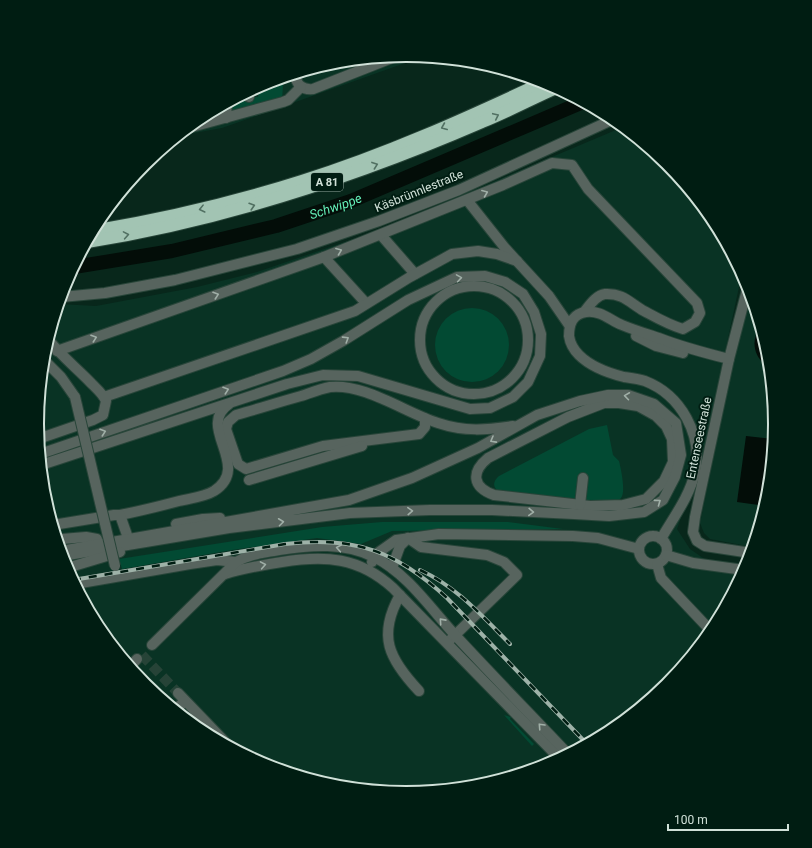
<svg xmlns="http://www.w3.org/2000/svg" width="812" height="848" font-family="Roboto,sans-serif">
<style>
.built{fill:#093324}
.green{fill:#024a33}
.water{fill:#030d08}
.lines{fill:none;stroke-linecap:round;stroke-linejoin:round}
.river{stroke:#030d08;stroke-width:14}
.minor-tunnel{stroke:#264337;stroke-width:10;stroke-dasharray:10 5;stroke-linecap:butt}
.minor-casing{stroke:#284539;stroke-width:12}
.highway-casing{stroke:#284539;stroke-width:14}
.minor{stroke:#57645e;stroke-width:10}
.highway{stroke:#a2c4b3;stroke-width:12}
.rail-casing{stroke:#9eb2a8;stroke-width:4}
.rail{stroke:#001d12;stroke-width:2.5;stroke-dasharray:8;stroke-linecap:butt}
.minor-bridge-casing{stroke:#284539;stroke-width:12;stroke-linecap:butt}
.minor-bridge{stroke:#57645e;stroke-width:10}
.oneway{stroke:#517062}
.oneway2{stroke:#a0afa7}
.labels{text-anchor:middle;stroke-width:4;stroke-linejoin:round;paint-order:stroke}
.shield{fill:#001d12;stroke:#92a69d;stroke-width:1}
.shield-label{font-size:11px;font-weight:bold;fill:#d0e1d8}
.street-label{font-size:12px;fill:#d0e1d8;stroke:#001d12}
.water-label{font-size:13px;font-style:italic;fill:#63ecb6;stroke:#001d12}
.rim{fill:none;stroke:#d0e1d8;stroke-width:2}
</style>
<rect width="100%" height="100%" fill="#08271b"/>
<g class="built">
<path d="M406 55 422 57 222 128 178 136 201 117 265 83 334 62Z"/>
<path d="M623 127 667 163 713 219 742 273 696 487 682 515 677 529 690 549 706 560 747 565 713 629 667 685 611 731 547 765 478 786 406 793 334 786 265 765 201 731 145 685 99 629 65 565 44 496 37 424 44 352 59 304 96 306 197 287 257 272 374 232Z"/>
<path d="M750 292 768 352 775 424 768 496 752 547 710 539 704 533 700 523 724 407 728 380Z"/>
</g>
<g class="green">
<path d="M265 83 283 85 282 101 231 111V101H238V98L252 100V97H258L260 86Z"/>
<path d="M219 108H223L222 117 198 123V119Z"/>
<circle cx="472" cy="345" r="37"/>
<path d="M607 425 613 455 619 461C621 469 626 492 621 498 619 501 613 502 610 503L499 492C492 487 493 481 499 476L589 429Z"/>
<path d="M382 522H508L563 529 392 531 361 544 317 538 232 550 122 569 119 559 322 527Z"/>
<path d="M504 715 511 717 510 719 534 744 532 746Z"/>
</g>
<g class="water">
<path d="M760 327 768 352 769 367C754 359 750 341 760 327Z"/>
<path d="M746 436 773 439 768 496 765 506 737 502Z"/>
</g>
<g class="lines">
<path class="river" id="s1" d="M74 267 172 251 276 226 351 201 583 102"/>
<path class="minor-tunnel" d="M142 655 178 693"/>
<defs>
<g id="minor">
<path d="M296 74C295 85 303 90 313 89L397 56"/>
<path d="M249 97V91"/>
<path d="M226 118 227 103"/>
<path d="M188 128 283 102 288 100 301 87"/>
<path d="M467 200 505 248 549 296 569 325"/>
<path d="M381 235 415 274"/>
<path d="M324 257 364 301"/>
<circle cx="474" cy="340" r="54"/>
<path d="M748 286 729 359 695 517 693 532 697 541 705 546 751 553"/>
<path d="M61 297 105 293 175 280 297 249 379 221 459 190 614 119"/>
<path d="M636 336 656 346 683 353"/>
<path d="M57 351 324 257 503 185 552 163 572 165 588 189 697 303 700 313 695 322 683 329C669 325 657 318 644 311 630 303 623 293 605 294 596 295 589 306 584 312"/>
<path d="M43 359 61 377 75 397"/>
<path d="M104 397 355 311 410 277 452 254 478 251 497 254 517 261"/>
<path d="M604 403H619L638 406 656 416 666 426 672 439 673 462 664 481 646 499 623 505 590 506 494 495C472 487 471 472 488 458L568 417Z"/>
<path d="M425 418V427L419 434 323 446 246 469 238 464 226 429 228 422 236 415C258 409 279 402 301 396 310 393 320 389 330 387 364 383 406 413 438 423 465 432 486 430 513 426"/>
<path d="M38 439 93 420 103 415 106 401C103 394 97 389 92 384 78 369 61 356 48 339"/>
<path d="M40 454 283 371 311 359 343 341 408 300 457 277 485 276 505 282 523 294 534 312 541 334 540 356 528 382 513 397 490 408 470 409 358 376 323 375 287 384 41 465"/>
<path d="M249 480 362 446"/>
<path d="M580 505 583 478"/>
<path d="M120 515C140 511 160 506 179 501 191 498 204 497 214 491 253 466 195 427 229 404"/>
<path d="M176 524 203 519 220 518"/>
<path d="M53 525 114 515H120L127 535"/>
<circle cx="653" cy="550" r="14"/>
<path d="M62 539 86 537 97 539"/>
<path d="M661 539C673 518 690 496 695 472 703 435 681 395 645 381 639 379 631 378 624 377 608 373 591 367 579 355 574 350 570 343 569 336 569 325 572 314 586 312 600 310 610 320 622 325 634 330 647 334 659 338 682 347 705 353 729 359"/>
<path d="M61 551 349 500 412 478 478 448 537 415 580 401 608 395H628L654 404 676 423 681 455 675 477 663 500 644 512 609 516 574 514 492 510H430L350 513 229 528 62 556"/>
<path d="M666 555 693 563 744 570"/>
<path d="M372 562 374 557 379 552 396 540 439 534 573 536 598 538 639 549"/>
<path d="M657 564 661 578 711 631"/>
<path d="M67 568 120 552"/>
<path d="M392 568 400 546 408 538 421 547 487 555 504 562 517 575 451 639"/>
<path d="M225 574C244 568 262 565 282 562 325 555 359 557 393 588L559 758"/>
<path d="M75 584 190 564 217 560 236 562"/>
<path d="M400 595C377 636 389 659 419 691"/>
<path d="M152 645 236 562C250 554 264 553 279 550 311 545 344 542 374 557 407 573 431 609 455 635 492 675 530 714 568 754"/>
<path d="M130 667 137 659"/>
<path d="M178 693 228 745"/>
<path d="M175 710 185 701"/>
</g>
<g id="highway">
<path d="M93 231C164 219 233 203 302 181 385 155 465 119 544 82"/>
<path d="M87 242C224 220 355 177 482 122 507 112 531 99 556 88"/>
</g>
</defs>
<use href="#minor" class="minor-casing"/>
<use href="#highway" class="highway-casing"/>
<use href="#minor" class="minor"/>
<use href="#highway" class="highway"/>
<defs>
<g id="rail">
<path d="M420 570C457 587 481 615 510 644"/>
<path d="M73 580 285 544C355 536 396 551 447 598L587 744"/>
</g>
</defs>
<use href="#rail" class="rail-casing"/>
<use href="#rail" class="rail"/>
<defs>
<path id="minor-bridge" d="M75 397 115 566"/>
</defs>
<use href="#minor-bridge" class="minor-bridge-casing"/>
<use href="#minor-bridge" class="minor-bridge"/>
</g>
<defs><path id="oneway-chevron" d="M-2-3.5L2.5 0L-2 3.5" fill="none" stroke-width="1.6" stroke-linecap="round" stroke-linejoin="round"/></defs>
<g class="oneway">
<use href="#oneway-chevron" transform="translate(496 116) rotate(-25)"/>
<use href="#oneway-chevron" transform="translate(444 127) rotate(157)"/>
<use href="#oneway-chevron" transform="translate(375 165) rotate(-20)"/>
<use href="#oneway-chevron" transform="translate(252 206) rotate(-17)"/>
<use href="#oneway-chevron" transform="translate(202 209) rotate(166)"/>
<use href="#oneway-chevron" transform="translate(126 235) rotate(-10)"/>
</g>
<g class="oneway2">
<use href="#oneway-chevron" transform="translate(485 193) rotate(-22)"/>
<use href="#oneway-chevron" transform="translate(339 251) rotate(-21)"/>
<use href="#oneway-chevron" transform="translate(459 278) rotate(-9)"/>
<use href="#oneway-chevron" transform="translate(216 295) rotate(-19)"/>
<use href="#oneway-chevron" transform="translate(94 338) rotate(-19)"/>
<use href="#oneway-chevron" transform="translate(346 339) rotate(-32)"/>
<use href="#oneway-chevron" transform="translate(226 390) rotate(-19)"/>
<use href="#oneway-chevron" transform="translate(627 396) rotate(-172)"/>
<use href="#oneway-chevron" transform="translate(103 432) rotate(-19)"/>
<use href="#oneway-chevron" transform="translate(493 440) rotate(151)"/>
<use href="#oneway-chevron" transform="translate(658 502) rotate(-36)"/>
<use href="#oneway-chevron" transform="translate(410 511) rotate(-3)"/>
<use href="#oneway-chevron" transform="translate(531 512) rotate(2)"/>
<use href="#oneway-chevron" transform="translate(281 522) rotate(-7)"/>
<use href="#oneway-chevron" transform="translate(339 548) rotate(-170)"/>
<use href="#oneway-chevron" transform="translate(263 565) rotate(-10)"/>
<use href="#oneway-chevron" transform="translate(442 621) rotate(-132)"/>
<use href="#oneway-chevron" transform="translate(541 726) rotate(-133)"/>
</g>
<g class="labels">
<rect class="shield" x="311" y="173" width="32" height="18" rx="3"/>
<g class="shield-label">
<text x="327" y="186">A 81</text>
</g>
<g class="street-label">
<text transform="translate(419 191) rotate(-22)" y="4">Käsbrünnlestraße</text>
<text transform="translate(699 438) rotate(-78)" y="4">Entenseestraße</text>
</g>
<g class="water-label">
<text dy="5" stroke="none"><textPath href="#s1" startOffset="269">Schwippe</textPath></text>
</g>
</g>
<path d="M0 0H812V848H0ZM44 424a362 362 0 1 1 724 0a362 362 0 1 1-724 0Z" fill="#001d12" fill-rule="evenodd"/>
<path class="rim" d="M44 424a362 362 0 1 1 724 0a362 362 0 1 1-724 0Z"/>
<path d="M668 824v6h120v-6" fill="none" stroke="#d0e1d8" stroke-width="2"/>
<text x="674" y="824" font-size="12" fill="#d0e1d8" stroke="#001d12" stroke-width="3" paint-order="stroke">100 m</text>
</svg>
